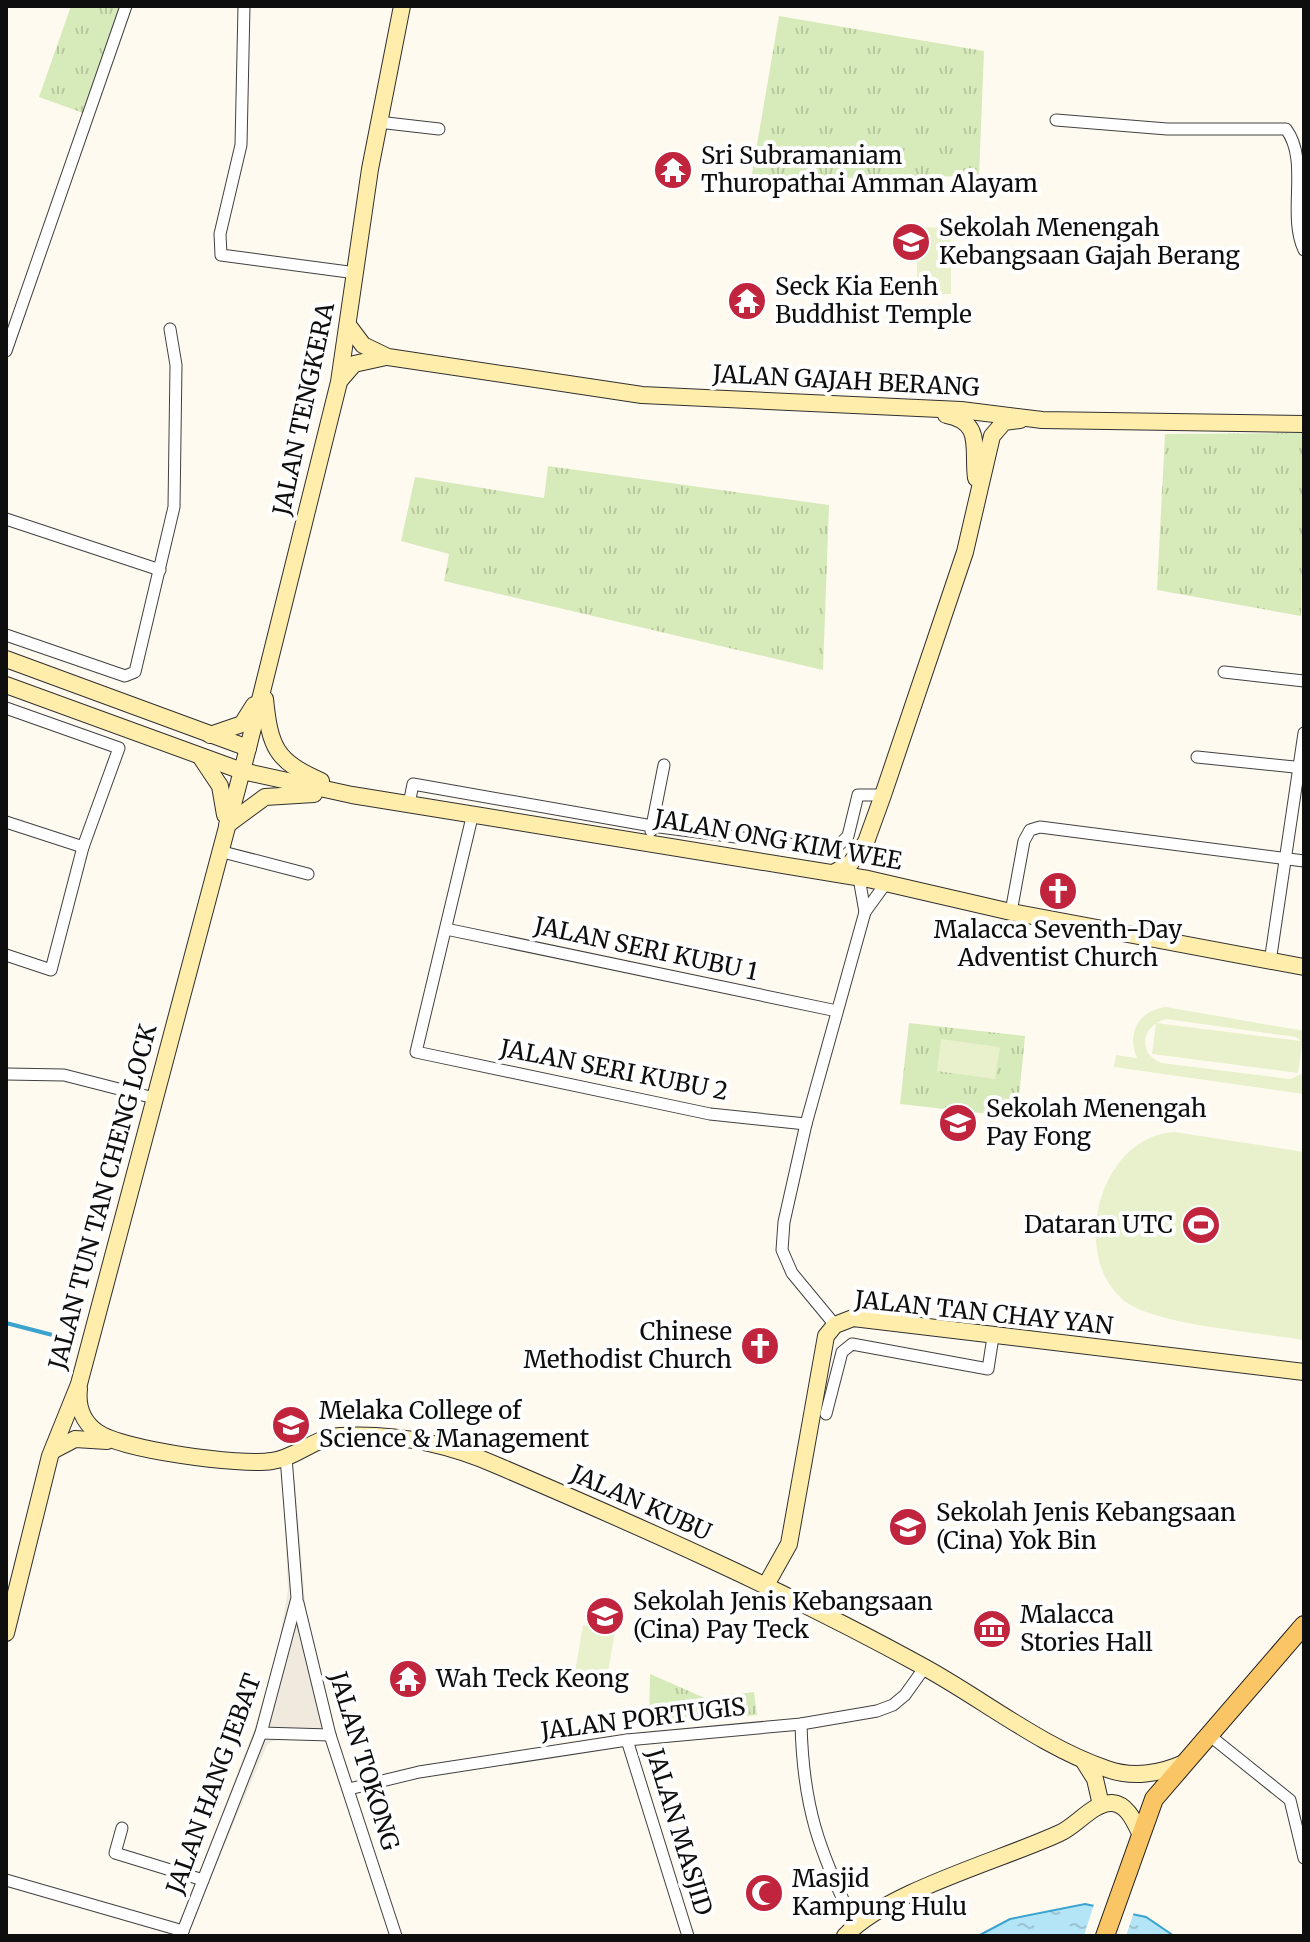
<svg xmlns="http://www.w3.org/2000/svg" width="1310" height="1942" font-family="Merriweather,serif">
<style>
.grass{fill:url(#grass-tufts)}
.pitch{fill:#e8f1cb}
.plaza{fill:#efe9de}
.water{fill:url(#water-ripples);stroke:#3aa3ce;stroke-width:2}
.pier{fill:#fffaf0}
.lines{fill:none;stroke-linecap:round;stroke-linejoin:round}
.stream{stroke:#3aa3ce;stroke-width:4}
.street-casing{stroke:#414141;stroke-width:13}
.secondary-casing{stroke:#303030;stroke-width:18}
.primary-casing{stroke:#1f1f1f;stroke-width:20}
.street{stroke:#fff;stroke-width:11}
.secondary{stroke:#ffedab;stroke-width:16}
.primary{stroke:#f9c565;stroke-width:18}
.labels{text-anchor:middle;stroke-width:8;stroke-linejoin:round;paint-order:stroke}
.poi-label{font-size:24px;fill:#0e0e0e;stroke:#fff;text-anchor:start}
.street-label{font-size:24px;fill:#0e0e0e;stroke:#fff}
</style>
<defs>
<pattern id="grass-tufts" width="24" height="20" patternUnits="userSpaceOnUse" patternTransform="scale(2)"><rect width="24" height="20" fill="#d7eab9"/><path d="M3 7l-1-3M5 7V3M7 7l1-3M15 17l-1-3M17 17v-4M19 17l1-3" fill="none" stroke="#b7c89e"/></pattern>
<pattern id="water-ripples" width="26" height="14" patternUnits="userSpaceOnUse" patternTransform="scale(2)"><rect width="26" height="14" fill="#b4e5f7"/><path d="M2 4q2-2 4 0t4 0M15 11q2-2 4 0t4 0" fill="none" stroke="#9ac3d3"/></pattern>
</defs>
<rect width="100%" height="100%" fill="#fffaf0"/>
<g class="grass">
<path d="M71 6H120L83 113 39 97Z"/>
<path d="M779 16 984 51 979 176 767 179 752 174Z"/>
<path d="M1304 433 1301 616 1157 590 1165 434Z"/>
<path d="M548 466 829 505 823 670 444 581 449 554 401 541 415 477 544 498Z"/>
<path d="M909 1023 1025 1036 1017 1117 900 1104Z"/>
<path d="M650 1674 705 1698 754 1692 757 1715 653 1726 649 1720Z"/>
</g>
<g class="pitch">
<path d="M917 227 951 228V294H917Z"/>
<path d="M1166 1007 1304 1031 1298 1073 1152 1054 1156 1023 1301 1041 1296 1037 1166 1019C1142 1025 1136 1054 1162 1063L1290 1079 1304 1073V1094L1114 1067 1116 1055 1137 1058C1126 1033 1139 1010 1166 1007Z"/>
<path d="M941 1039 1000 1047 995 1079 937 1071Z"/>
<path d="M1174 1132 1304 1152V1340C1263 1333 1156 1325 1126 1302 1069 1260 1097 1137 1174 1132Z"/>
<path d="M583 1625 615 1631 606 1683 574 1678Z"/>
</g>
<path class="plaza" d="M283 1480H295L307 1625 327 1734 273 1741 267 1745 186 1936H175L255 1727 278 1648 288 1590Z"/>
<path class="water" d="M1085 1904 1146 1917 1174 1936H978L1010 1919Z"/>
<path class="pier" d="M1095 1901 1135 1909 1126 1936H1084Z"/>
<g class="lines">
<path class="stream" d="M6 1323 68 1339"/>
<defs>
<g id="street">
<path d="M244 6 241 145 220 234 221 255 356 273"/>
<path d="M1056 120 1167 129H1286C1310 161 1287 214 1304 250"/>
<path d="M378 122 439 129"/>
<path d="M6 351 126 6"/>
<path d="M6 519 160 570"/>
<path d="M6 635 125 676 135 672 174 507 176 365 170 329"/>
<path d="M1224 672 1304 681"/>
<path d="M6 708 119 748 83 847 51 970 6 955"/>
<path d="M1197 757 1304 768"/>
<path d="M409 804 413 784 652 826 834 850 848 836 858 795H883"/>
<path d="M473 813 416 1052 710 1114 806 1124"/>
<path d="M6 822 83 847"/>
<path d="M651 831 664 765"/>
<path d="M219 851 308 874"/>
<path d="M859 878 865 912"/>
<path d="M1011 912 1024 841 1030 830 1040 827 1304 861"/>
<path d="M446 929 837 1011"/>
<path d="M1270 962 1304 733"/>
<path d="M6 1074 64 1075 154 1098"/>
<path d="M835 1325 792 1273 782 1250 784 1222 806 1124 865 912 886 883"/>
<path d="M826 1414 842 1352 852 1344 988 1369 993 1337"/>
<path d="M298 1603 330 1735 396 1936"/>
<path d="M801 1724C803 1807 819 1851 855 1925"/>
<path d="M261 1733 330 1735"/>
<path d="M1209 1735 1290 1800 1304 1858"/>
<path d="M627 1740 688 1936"/>
<path d="M349 1789 419 1772 627 1740 801 1724 877 1711 893 1705 905 1695 925 1667"/>
<path d="M122 1828 115 1853 203 1880"/>
<path d="M6 1880 183 1931"/>
<path d="M181 1936 261 1733 297 1598 286 1457"/>
</g>
<g id="secondary">
<path d="M348 325 363 345 388 357 642 395 961 410 1042 420 1304 424"/>
<path d="M341 379 354 364 386 357"/>
<path d="M946 415C984 422 972 449 976 478"/>
<path d="M6 659 248 748"/>
<path d="M6 685 242 771 352 795 868 879 1011 912 1304 967"/>
<path d="M265 699C270 748 276 761 321 781"/>
<path d="M210 735 242 724 254 705"/>
<path d="M202 759 220 786 225 815"/>
<path d="M227 825 265 797 314 794"/>
<path d="M833 873 850 864 866 842 883 795 965 552 992 436 1004 422 1020 420"/>
<path d="M79 1389C77 1406 83 1422 97 1432 121 1450 241 1466 272 1461 296 1458 315 1437 340 1436 395 1433 446 1443 496 1465 641 1527 786 1591 924 1667 984 1700 1042 1747 1107 1769 1132 1778 1160 1774 1184 1763"/>
<path d="M54 1450 75 1439 107 1441"/>
<path d="M766 1585 789 1544 826 1336 835 1325 853 1318 1304 1372"/>
<path d="M6 1633 50 1456 79 1384 248 748 339 382 370 169 402 6"/>
<path d="M1083 1760 1095 1779 1101 1805"/>
<path d="M845 1936C887 1891 1002 1860 1060 1833 1076 1826 1094 1802 1112 1803 1127 1804 1134 1821 1140 1833"/>
</g>
<path id="primary" d="M1105 1936 1154 1799 1304 1625"/>
</defs>
<use href="#street" class="street-casing"/>
<use href="#secondary" class="secondary-casing"/>
<use href="#primary" class="primary-casing"/>
<use href="#street" class="street"/>
<use href="#secondary" class="secondary"/>
<use href="#primary" class="primary"/>
</g>
<defs>
<symbol id="temple-disc" viewBox="-11 -11 22 22"><circle r="9.5" fill="#c0253d" stroke="#fff"/><path d="M0-6L5-2H3V0L6.5 2.5H4V6H1.5V3h-3V6H-4V2.5H-6.5L-3 0V-2H-5Z" fill="#fff"/></symbol>
<symbol id="school-disc" viewBox="-11 -11 22 22"><circle r="9.5" fill="#c0253d" stroke="#fff"/><path d="M0-5L7-2L0 1L-7-2ZM-4 1L0 2.5L4 1V4Q0 6-4 4Z" fill="#fff"/></symbol>
<symbol id="church-disc" viewBox="-11 -11 22 22"><circle r="9.5" fill="#c0253d" stroke="#fff"/><path d="M-1.2-6h2.4v3.5h3.3v2.4h-3.3V6h-2.4V-.1h-3.3v-2.4h3.3Z" fill="#fff"/></symbol>
<symbol id="stadium-disc" viewBox="-11 -11 22 22"><circle r="9.5" fill="#c0253d" stroke="#fff"/><path d="M0-5a6.5 5 0 1 0 0 10a6.5 5 0 1 0 0-10ZM-3.5-1.8h7v3.6h-7Z" fill="#fff"/></symbol>
<symbol id="university-disc" viewBox="-11 -11 22 22"><circle r="9.5" fill="#c0253d" stroke="#fff"/><path d="M0-5L7-2L0 1L-7-2ZM-4 1L0 2.5L4 1V4Q0 6-4 4Z" fill="#fff"/></symbol>
<symbol id="museum-disc" viewBox="-11 -11 22 22"><circle r="9.5" fill="#c0253d" stroke="#fff"/><path d="M0-6L6-3V-2H-6V-3ZM-5-1h2V3h-2ZM-1-1h2V3h-2ZM3-1h2V3H3ZM-6 4H6V6H-6Z" fill="#fff"/></symbol>
<symbol id="mosque-disc" viewBox="-11 -11 22 22"><circle r="9.5" fill="#c0253d" stroke="#fff"/><path d="M3.5-4.9A6 6 0 1 0 3.5 4.9A5 5 0 1 1 3.5-4.9Z" fill="#fff"/></symbol>
</defs>
<g fill-rule="evenodd">
<use href="#temple-disc" x="651" y="148" width="44" height="44"/>
<use href="#school-disc" x="889" y="220" width="44" height="44"/>
<use href="#temple-disc" x="725" y="279" width="44" height="44"/>
<use href="#church-disc" x="1036" y="869" width="44" height="44"/>
<use href="#school-disc" x="936" y="1101" width="44" height="44"/>
<use href="#stadium-disc" x="1179" y="1203" width="44" height="44"/>
<use href="#church-disc" x="738" y="1324" width="44" height="44"/>
<use href="#university-disc" x="269" y="1403" width="44" height="44"/>
<use href="#school-disc" x="886" y="1505" width="44" height="44"/>
<use href="#school-disc" x="583" y="1594" width="44" height="44"/>
<use href="#museum-disc" x="970" y="1607" width="44" height="44"/>
<use href="#temple-disc" x="386" y="1657" width="44" height="44"/>
<use href="#mosque-disc" x="742" y="1871" width="44" height="44"/>
</g>
<g class="labels">
<g class="poi-label">
<text x="701" y="164">Sri Subramaniam<tspan x="701" dy="28">Thuropathai Amman Alayam</tspan></text>
<text x="939" y="236">Sekolah Menengah<tspan x="939" dy="28">Kebangsaan Gajah Berang</tspan></text>
<text x="775" y="295">Seck Kia Eenh<tspan x="775" dy="28">Buddhist Temple</tspan></text>
<text x="1058" y="938" text-anchor="middle">Malacca Seventh-Day<tspan x="1058" dy="28">Adventist Church</tspan></text>
<text x="986" y="1117">Sekolah Menengah<tspan x="986" dy="28">Pay Fong</tspan></text>
<text x="1173" y="1233" text-anchor="end">Dataran UTC</text>
<text x="732" y="1340" text-anchor="end">Chinese<tspan x="732" dy="28">Methodist Church</tspan></text>
<text x="319" y="1419">Melaka College of<tspan x="319" dy="28">Science &amp; Management</tspan></text>
<text x="936" y="1521">Sekolah Jenis Kebangsaan<tspan x="936" dy="28">(Cina) Yok Bin</tspan></text>
<text x="633" y="1610">Sekolah Jenis Kebangsaan<tspan x="633" dy="28">(Cina) Pay Teck</tspan></text>
<text x="1020" y="1623">Malacca<tspan x="1020" dy="28">Stories Hall</tspan></text>
<text x="436" y="1687">Wah Teck Keong</text>
<text x="792" y="1887">Masjid<tspan x="792" dy="28">Kampung Hulu</tspan></text>
</g>
<g class="street-label">
<text transform="translate(846 381) rotate(3)" y="8">JALAN GAJAH BERANG</text>
<text transform="translate(304 409) rotate(-78)" y="8">JALAN TENGKERA</text>
<text transform="translate(778 840) rotate(10)" y="8">JALAN ONG KIM WEE</text>
<text transform="translate(646 949) rotate(12)" y="8">JALAN SERI KUBU 1</text>
<text transform="translate(614 1070) rotate(11)" y="8">JALAN SERI KUBU 2</text>
<text transform="translate(103 1197) rotate(-75)" y="8">JALAN TUN TAN CHENG LOCK</text>
<text transform="translate(984 1313) rotate(6)" y="8">JALAN TAN CHAY YAN</text>
<text transform="translate(641 1503) rotate(24)" y="8">JALAN KUBU</text>
<text transform="translate(643 1719) rotate(-7)" y="8">JALAN PORTUGIS</text>
<text transform="translate(364 1761) rotate(73)" y="8">JALAN TOKONG</text>
<text transform="translate(214 1784) rotate(-70)" y="8">JALAN HANG JEBAT</text>
<text transform="translate(679 1832) rotate(73)" y="8">JALAN MASJID</text>
</g>
</g>
<rect width="1310" height="1942" fill="none" stroke="#0e0e0e" stroke-width="16"/>
</svg>
